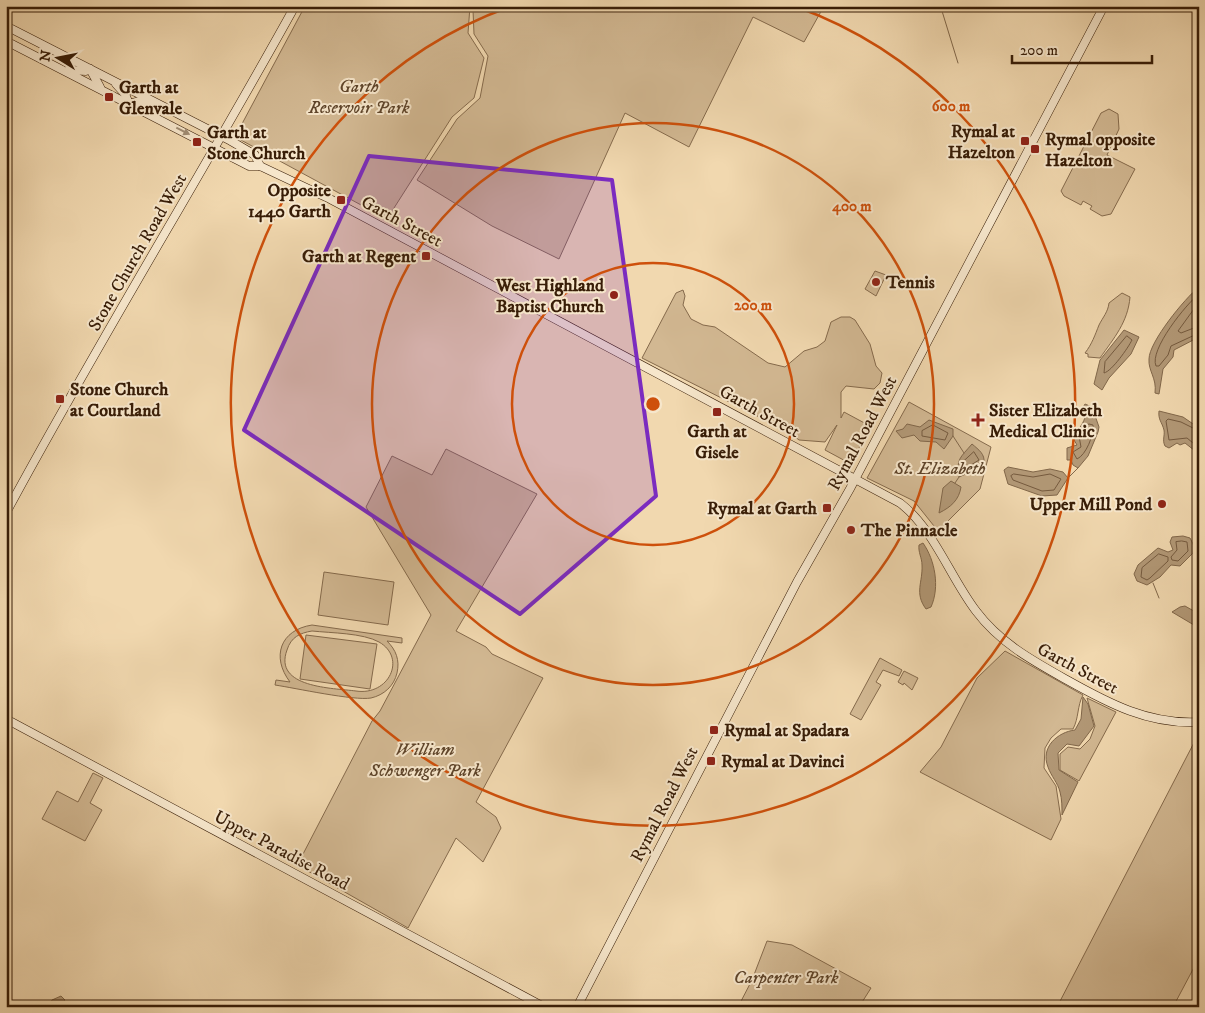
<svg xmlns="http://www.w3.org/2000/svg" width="1205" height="1013" font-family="'IM FELL DW Pica',serif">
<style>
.green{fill:#d2b892;stroke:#856a4c;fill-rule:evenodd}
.water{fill:#b29876;stroke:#81674a}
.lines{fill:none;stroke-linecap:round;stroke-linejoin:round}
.shore{stroke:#755a3e;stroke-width:1}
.stream{stroke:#81674a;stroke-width:1}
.secondary-casing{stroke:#381d07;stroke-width:9}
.secondary{stroke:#f6e6cb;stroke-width:8}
.oneway{fill:#a08c73}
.marked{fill:#7b2cbf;fill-opacity:0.2;stroke:#7b2cbf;stroke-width:4;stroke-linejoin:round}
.ring{fill:none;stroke:#ce500b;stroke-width:2.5}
.poi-dot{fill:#8f2418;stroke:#f6e6cb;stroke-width:2}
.labels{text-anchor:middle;stroke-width:4;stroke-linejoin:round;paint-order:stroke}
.park-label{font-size:18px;font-style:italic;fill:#5e442a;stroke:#f6e6cb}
.poi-label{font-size:18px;font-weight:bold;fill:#381d07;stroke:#f6e6cb;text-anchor:start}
.street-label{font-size:18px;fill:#381d07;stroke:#f6e6cb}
.centre{fill:#ce500b;stroke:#f6e6cb;stroke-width:2.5}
.ring-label{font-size:15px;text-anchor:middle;font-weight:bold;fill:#ce500b;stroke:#f6e6cb;stroke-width:4;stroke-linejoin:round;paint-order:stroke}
</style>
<rect width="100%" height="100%" fill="#f1d8af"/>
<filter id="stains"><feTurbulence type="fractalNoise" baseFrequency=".004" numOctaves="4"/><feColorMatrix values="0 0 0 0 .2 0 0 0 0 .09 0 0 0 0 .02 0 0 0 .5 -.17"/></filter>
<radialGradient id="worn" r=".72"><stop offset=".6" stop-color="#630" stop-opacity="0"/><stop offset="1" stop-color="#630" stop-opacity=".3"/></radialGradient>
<g class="green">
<path d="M305 6H470L468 33 484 58 474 98 452 117 387 219 239 139 236 135Z"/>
<path d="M477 6H824L804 42 753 17 689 147 625 113 559 259 492 226 417 180 457 119 480 98 488 56 474 34 473 10Z"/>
<path d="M1109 109 1118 114 1119 129 1107 155 1135 169 1111 214 1102 216 1090 209 1092 206 1083 201 1081 205 1064 196 1061 191 1101 113Z"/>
<path d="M875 271 886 275 876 296 865 289Z"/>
<path d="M683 290 685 296 683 305 691 319 703 325 715 327 768 363 785 367 804 351 817 347 825 341 831 322 841 317H850L855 320 870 344 876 366 882 373 880 383 874 389 846 386 841 392V418L844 412 870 426 851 464 825 450 837 425 825 442 799 440 789 432 642 358 676 293Z"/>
<path d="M1122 293 1130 297C1128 322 1114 338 1100 358L1088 357V354L1085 353C1092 344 1095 335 1099 325 1103 317 1108 312 1109 303Z"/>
<path d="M909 402 991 447 980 489 938 531 914 501 867 478Z"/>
<path d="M446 449 537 494 456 631 486 647 492 654 543 678 476 802 496 817 501 828 483 862 456 838 408 928 299 866 302 856 372 721 380 711 431 615 366 507 392 456 432 475Z"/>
<path d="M324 572 394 582 388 625 318 615Z"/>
<path d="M312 625 402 638V643L387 641C396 650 400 660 397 673 394 686 384 695 371 698 354 701 295 688 275 685L276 680 290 682C271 657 280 630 312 625ZM312 631C331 633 363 633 379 642 407 658 389 696 356 691 333 688 273 688 287 650 291 637 300 633 312 631Z"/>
<path d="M306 635 377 644 370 689 300 679Z"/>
<path d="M1005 651 1083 695C1077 706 1079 718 1073 729H1061L1051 738 1045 748 1044 768 1056 786 1061 819 1051 840 920 772 941 747 977 678Z"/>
<path d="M880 658 902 670 899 676 883 670 876 682 881 685 861 720 850 714Z"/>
<path d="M904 671 918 678 912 690 904 683 903 685 898 682Z"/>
<path d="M1087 698 1116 712 1079 781 1060 770V754L1068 747 1080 749 1090 739 1095 726Z"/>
<path d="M1199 733V958L1173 1007H1057Z"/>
<path d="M93 773 103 778 90 803 102 810 85 841 42 819 57 791 78 802Z"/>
<path d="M767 941 792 945 871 988 859 1007H738L752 980Z"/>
</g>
<g class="water">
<path d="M1199 287V337L1174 350 1173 357 1163 369 1159 394 1155 393C1157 378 1148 371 1149 359 1149 342 1185 298 1199 287Z"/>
<path d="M1124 330 1139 337 1131 354 1109 378 1102 390 1094 384 1100 360Z"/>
<path d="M1085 404 1092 407 1099 427 1098 432 1088 456 1078 468 1073 465 1071 460H1067V448L1077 445 1074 440C1075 431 1083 426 1085 417L1081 411Z"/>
<path d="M1159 411 1183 417 1199 428V454L1185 443 1180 445 1177 443 1169 448 1165 446C1162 440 1165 436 1164 430 1162 422 1158 420 1159 411Z"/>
<path d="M929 420 953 429V436L944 449 936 442 920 441 914 435 902 438 896 431 903 429 907 424 920 427Z"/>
<path d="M972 444C979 450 985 454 984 463L975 470 959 477C956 459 960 458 972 444Z"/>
<path d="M1008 467 1033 472 1050 469 1063 472 1068 478 1057 495 1042 496 1008 484 1004 470Z"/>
<path d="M951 481 961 487C959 500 951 507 939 513L943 488Z"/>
<path d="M1183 536 1190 538 1194 546 1193 553 1180 566 1171 565 1160 577 1147 585 1137 581 1134 574 1138 565 1158 548 1168 552 1173 550 1170 542 1172 537Z"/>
<path d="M923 543C935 560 940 587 931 607L926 609C914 593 923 582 922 565 922 558 918 552 919 545Z"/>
<path d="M1185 606 1199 614V628L1172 612 1180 607Z"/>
<path d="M1083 697 1088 704 1094 726 1079 746 1067 744 1058 753 1059 770 1078 782 1062 815C1062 807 1062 799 1060 792 1058 783 1051 776 1048 767 1040 747 1058 732 1075 730L1081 719Z"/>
<path d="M61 996 65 1000 59 1007H48L52 1000Z"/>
</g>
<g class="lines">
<g class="shore">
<path d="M1199 294C1186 304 1149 350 1156 366H1159L1168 355 1171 346 1199 333"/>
<path d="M1199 302 1178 331 1181 333 1199 326"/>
<path d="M1127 336 1132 340C1128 348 1112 371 1104 373L1105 362Z"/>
<path d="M1089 424 1093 425C1094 435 1086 455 1077 459L1073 452 1081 447 1079 436Z"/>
<path d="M933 425 948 433 945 440 922 436V431Z"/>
<path d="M1199 431 1181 422 1168 419 1166 421 1169 440 1187 438 1199 448"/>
<path d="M974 452 979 460 963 470V462Z"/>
<path d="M1014 474 1033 477 1050 474 1061 479 1054 490 1042 491 1013 480 1011 476Z"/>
<path d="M1182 541 1187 542 1188 551 1178 561 1172 560 1171 557 1177 550 1176 542Z"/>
<path d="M1159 554 1168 557V561L1150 578 1147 580 1141 577 1142 568Z"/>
</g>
<g class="stream">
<path d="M932 6 942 11 958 63"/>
<path d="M953 436 964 453"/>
<path d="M1068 478 1078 468"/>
<path d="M955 483 959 477"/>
<path d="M1194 546 1199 543"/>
<path d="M1153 583 1159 598"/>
</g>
<defs>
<g id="secondary">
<path d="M6 26 231 141 255 155 260 166"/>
<path d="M6 41 249 166H260L330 199 900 503C934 529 950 577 976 611 1000 643 1033 661 1067 680 1108 703 1149 725 1199 722"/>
<path d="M69 70 86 71 90 69 100 87"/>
<path d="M116 84 125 94 129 104 139 101 159 109"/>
<path d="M6 513C98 342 201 176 295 6"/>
<path d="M6 719 544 1007"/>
<path d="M577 1007 797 582 851 487 1104 6"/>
</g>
</defs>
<use href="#secondary" class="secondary-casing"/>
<use href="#secondary" class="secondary"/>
</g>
<defs><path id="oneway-solid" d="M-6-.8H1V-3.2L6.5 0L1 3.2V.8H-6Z" transform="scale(1.25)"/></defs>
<use class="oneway" href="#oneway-solid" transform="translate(183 131) rotate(27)"/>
<path class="marked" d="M369 156 612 180 656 496 520 614 244 430Z"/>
<g class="ring">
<circle cx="653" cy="404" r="141"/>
<circle cx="653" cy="404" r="281"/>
<path d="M797 7A422 422 0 1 1 509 7"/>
</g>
<g class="poi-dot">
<rect x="104" y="92" width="10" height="10" rx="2.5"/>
<rect x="1020" y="136" width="10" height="10" rx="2.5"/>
<rect x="192" y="137" width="10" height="10" rx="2.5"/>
<rect x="1030" y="144" width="10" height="10" rx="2.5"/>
<rect x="336" y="195" width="10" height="10" rx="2.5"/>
<rect x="421" y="251" width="10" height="10" rx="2.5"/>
<circle cx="876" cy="282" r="5"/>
<circle cx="614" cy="295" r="5"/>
<rect x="55" y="394" width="10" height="10" rx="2.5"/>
<rect x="712" y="407" width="10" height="10" rx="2.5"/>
<path d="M975.5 412.5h5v5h5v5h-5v5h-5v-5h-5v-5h5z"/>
<circle cx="1162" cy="504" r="5"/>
<rect x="822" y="503" width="10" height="10" rx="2.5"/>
<circle cx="851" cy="530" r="5"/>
<rect x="709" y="725" width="10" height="10" rx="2.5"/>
<rect x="706" y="756" width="10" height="10" rx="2.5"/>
</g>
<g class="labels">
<g class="park-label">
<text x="359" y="92">Garth<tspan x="359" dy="21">Reservoir Park</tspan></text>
<text x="940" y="474">St. Elizabeth</text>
<text x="425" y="755">William<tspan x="425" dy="21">Schwenger Park</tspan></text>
<text x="786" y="983">Carpenter Park</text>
</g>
<g class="poi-label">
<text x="119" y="93">Garth at<tspan x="119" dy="21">Glenvale</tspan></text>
<text x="1015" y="137" text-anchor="end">Rymal at<tspan x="1015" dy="21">Hazelton</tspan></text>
<text x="207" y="138">Garth at<tspan x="207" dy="21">Stone Church</tspan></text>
<text x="1045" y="145">Rymal opposite<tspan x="1045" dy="21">Hazelton</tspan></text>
<text x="331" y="196" text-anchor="end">Opposite<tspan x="331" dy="21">1440 Garth</tspan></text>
<text x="416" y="262" text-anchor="end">Garth at Regent</text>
<text x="886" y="288">Tennis</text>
<text x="604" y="291" text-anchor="end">West Highland<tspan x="604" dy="21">Baptist Church</tspan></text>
<text x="70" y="395">Stone Church<tspan x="70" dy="21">at Courtland</tspan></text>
<text x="989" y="416">Sister Elizabeth<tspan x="989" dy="21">Medical Clinic</tspan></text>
<text x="717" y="437" text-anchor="middle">Garth at<tspan x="717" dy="21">Gisele</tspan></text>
<text x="1152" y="510" text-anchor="end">Upper Mill Pond</text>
<text x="817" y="514" text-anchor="end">Rymal at Garth</text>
<text x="861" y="536">The Pinnacle</text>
<text x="724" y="736">Rymal at Spadara</text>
<text x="721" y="767">Rymal at Davinci</text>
</g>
<g class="street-label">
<text transform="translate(402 221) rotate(28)" y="6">Garth Street</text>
<text transform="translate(137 252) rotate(-60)" y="6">Stone Church Road West</text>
<text transform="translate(760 411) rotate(29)" y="6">Garth Street</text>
<text transform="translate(862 433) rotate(-62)" y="6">Rymal Road West</text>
<text transform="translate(1078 668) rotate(28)" y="6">Garth Street</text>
<text transform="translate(664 804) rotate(-63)" y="6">Rymal Road West</text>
<text transform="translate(282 850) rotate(28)" y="6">Upper Paradise Road</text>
</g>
</g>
<circle cx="653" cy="404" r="8" class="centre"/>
<g class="ring-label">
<text x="951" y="111">600 m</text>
<text x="852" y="211">400 m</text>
<text x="753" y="310">200 m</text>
</g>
<rect width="1205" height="1013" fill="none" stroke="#f1d8af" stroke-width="25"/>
<rect x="8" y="8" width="1190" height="998" fill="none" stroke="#381d07" stroke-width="2.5"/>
<rect x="12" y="12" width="1180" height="988" fill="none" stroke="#381d07"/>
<g transform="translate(58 58) rotate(280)" stroke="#f6e6cb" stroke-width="4" paint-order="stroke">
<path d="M0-4L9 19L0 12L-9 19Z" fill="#381d07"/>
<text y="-8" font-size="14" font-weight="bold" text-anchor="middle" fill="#381d07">N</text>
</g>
<path d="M1012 55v8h140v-8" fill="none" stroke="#381d07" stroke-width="2.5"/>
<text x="1020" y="55" font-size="15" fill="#381d07" stroke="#f6e6cb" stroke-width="4" paint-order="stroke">200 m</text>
<rect width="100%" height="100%" filter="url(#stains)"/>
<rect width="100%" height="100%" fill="url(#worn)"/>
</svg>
